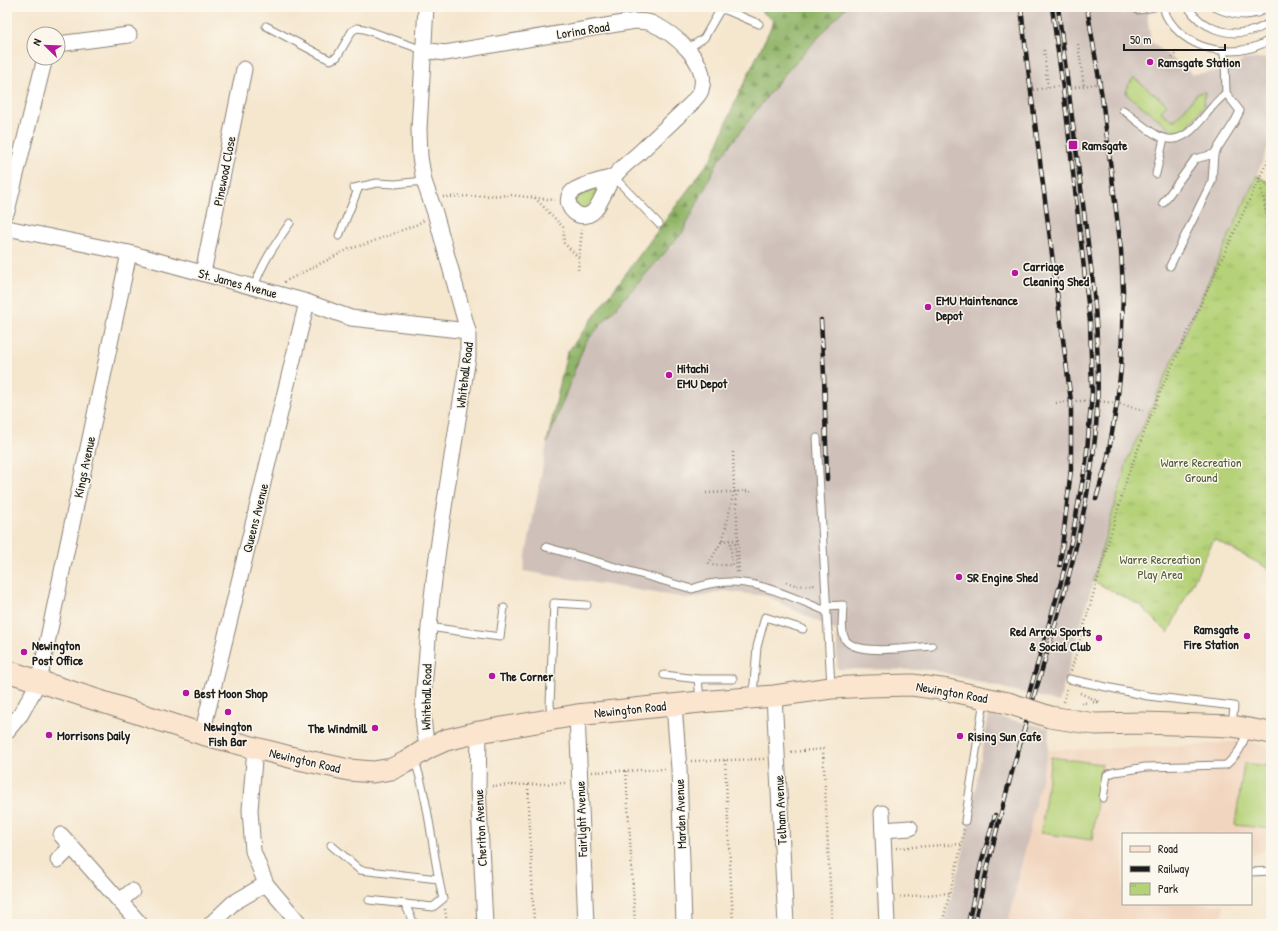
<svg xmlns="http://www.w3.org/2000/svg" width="1278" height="931" font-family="'Patrick Hand',sans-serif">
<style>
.built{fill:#f2d5be}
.railway{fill:#cfc1ba}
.grass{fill:#b5d278;stroke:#68774a}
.forest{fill:url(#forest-firs);stroke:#566842}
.park{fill:url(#park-tufts);stroke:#68774a}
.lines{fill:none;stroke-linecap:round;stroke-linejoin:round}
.lane-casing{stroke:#888175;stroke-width:9}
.street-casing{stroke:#888175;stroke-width:17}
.secondary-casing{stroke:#888175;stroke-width:23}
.path{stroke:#888175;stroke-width:2.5;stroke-dasharray:1 3;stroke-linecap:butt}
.lane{stroke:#fff;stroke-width:7}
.street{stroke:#fff;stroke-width:15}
.secondary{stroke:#fce5cf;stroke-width:21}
.rail-casing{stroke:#1c1c1c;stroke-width:4.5}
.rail{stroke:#fbf7ec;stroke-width:3;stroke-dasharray:9;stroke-linecap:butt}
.secondary-bridge-casing{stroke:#888175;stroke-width:23;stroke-linecap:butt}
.secondary-bridge{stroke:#fce5cf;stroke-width:21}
.poi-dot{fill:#b5179e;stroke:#fbf7ec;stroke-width:1.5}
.labels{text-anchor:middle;stroke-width:3;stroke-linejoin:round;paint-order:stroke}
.street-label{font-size:13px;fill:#1c1c1c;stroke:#fbf7ec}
.poi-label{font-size:13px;font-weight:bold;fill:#1c1c1c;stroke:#fbf7ec;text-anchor:start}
.park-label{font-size:13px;fill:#525c3c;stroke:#fbf7ec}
</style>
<defs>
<pattern id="forest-firs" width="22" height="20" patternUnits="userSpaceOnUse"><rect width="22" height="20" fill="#90b468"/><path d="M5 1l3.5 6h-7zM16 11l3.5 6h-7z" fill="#759255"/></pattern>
<pattern id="park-tufts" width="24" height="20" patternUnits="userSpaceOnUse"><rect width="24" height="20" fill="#b5d278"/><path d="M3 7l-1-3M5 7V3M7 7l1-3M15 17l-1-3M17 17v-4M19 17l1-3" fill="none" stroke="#9bb467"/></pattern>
</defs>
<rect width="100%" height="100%" fill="#fbf7ec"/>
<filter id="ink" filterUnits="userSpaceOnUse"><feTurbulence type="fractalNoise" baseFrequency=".025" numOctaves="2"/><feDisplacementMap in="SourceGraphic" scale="8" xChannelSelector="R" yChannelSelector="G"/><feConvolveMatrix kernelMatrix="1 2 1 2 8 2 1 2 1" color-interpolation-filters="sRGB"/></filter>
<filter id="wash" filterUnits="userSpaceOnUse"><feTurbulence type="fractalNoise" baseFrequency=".012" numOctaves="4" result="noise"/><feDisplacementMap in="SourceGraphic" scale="16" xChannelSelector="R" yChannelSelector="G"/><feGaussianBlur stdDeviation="0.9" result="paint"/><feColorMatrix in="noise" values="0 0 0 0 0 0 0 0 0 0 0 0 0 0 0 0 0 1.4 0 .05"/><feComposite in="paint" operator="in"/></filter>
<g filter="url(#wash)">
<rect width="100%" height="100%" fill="#f5e6ce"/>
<path class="built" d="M1246 741 1271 747V846L1252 856 1251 834H1123V904H1224L1221 924H1008L1048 750 1187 746Z"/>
<g class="railway">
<path d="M846 7H1146L1151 42 1193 74 1219 71 1244 60 1271 57V140L1257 175 1128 459 1059 702 933 670 837 669V631L766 596 723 591 691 599 523 571 547 443 585 343 683 232 718 161 782 77Z"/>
<path d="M989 715 1049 728 1048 750 1008 924H944L964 849Z"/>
</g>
<g class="grass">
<path d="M1134 78 1167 104 1161 112 1174 121 1198 93 1205 92 1204 105 1186 129 1182 132 1174 131 1126 94 1127 86Z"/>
<path d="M606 183 594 206 579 212 573 197Z"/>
<path d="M1051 757 1102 764 1092 840 1041 833Z"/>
<path d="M1244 763 1271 766V829L1235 825Z"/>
</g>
<path class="forest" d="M756 7H846L782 77 718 161 683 232 585 343 547 443 567 353 713 156 734 104 774 21Z"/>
<path class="park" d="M1257 175 1271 185V570L1214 539 1168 633 1141 606 1093 581 1128 459Z"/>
</g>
<g filter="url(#ink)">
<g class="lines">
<defs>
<g id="lane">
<path d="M1137 7 1138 10 1154 7"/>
<path d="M1164 7C1164 15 1170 22 1175 28 1199 54 1242 58 1271 39"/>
<path d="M1188 7C1201 28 1227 37 1251 31 1258 30 1265 25 1271 22"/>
<path d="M1214 7C1227 13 1242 18 1257 13 1261 12 1264 9 1268 7"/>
<path d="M266 26 330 60 337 57 352 31 357 28 364 29 423 50"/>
<path d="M687 49 704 38 720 10H726L759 24"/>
<path d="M1123 110C1134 118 1152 135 1164 138 1186 145 1201 119 1213 106 1217 101 1222 97 1226 93L1225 60 1223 51"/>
<path d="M1156 174 1164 138"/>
<path d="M614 177 659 224"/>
<path d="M354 188 377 183 395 184 424 181"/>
<path d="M1163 203 1195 159 1214 154"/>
<path d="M339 236 359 187"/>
<path d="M1170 266 1212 181 1214 154 1235 121 1240 111 1226 93"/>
<path d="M254 287C262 263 276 243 290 223"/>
<path d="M817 438 831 686"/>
<path d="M546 547 692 589C740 570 782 593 826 611"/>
<path d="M826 606 843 605C843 615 840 630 845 639 855 657 914 647 932 646"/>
<path d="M429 627 500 637 504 608"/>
<path d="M664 675 698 679 700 700"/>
<path d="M698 679H733"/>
<path d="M1069 679 1148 696 1234 706 1232 725"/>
<path d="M753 695 757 647 765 617 803 629"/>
<path d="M552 718 550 705 554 603 587 605"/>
<path d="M1103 798 1107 775 1114 772 1129 770 1145 767 1226 765C1239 753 1242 748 1247 730"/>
<path d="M965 821 984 700"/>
<path d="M331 845 360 870 438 879"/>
<path d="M1251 872 1271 871"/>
<path d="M369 900 433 907 443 899C432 853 430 804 414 758"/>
<path d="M405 904 414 924"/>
</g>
<g id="street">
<path d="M426 7 419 129 420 157 424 181 435 213 468 331V357C453 455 434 553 427 652 425 683 419 717 428 748"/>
<path d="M58 44 129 35"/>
<path d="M423 50 445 53 635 21C640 22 646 21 651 23 674 33 710 62 701 90 700 95 694 99 692 103 674 120 656 137 638 154 630 161 620 168 614 177 607 186 603 197 597 207 583 229 558 204 573 191 582 184 603 180 614 177"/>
<path d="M7 211 45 58"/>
<path d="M7 228 129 253 307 302 351 318 468 331"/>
<path d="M203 273 244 69"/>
<path d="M774 696 786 924"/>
<path d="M674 705 679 769 684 924"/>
<path d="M577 715 586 924"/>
<path d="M7 731 21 714 39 681 129 253"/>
<path d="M479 732 478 787 485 924"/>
<path d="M202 734 307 302"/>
<path d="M255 748 250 810 253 851 266 884 300 924"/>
<path d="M882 813 887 924"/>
<path d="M883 830 910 828"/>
<path d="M61 835 140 924"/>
<path d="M58 860 71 847"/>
<path d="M120 901 132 891"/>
<path d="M211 924 233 903 266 884"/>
</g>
<g id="secondary">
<path d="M7 671 202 734 294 758 349 770 373 772 392 769 406 762 428 748 446 740 479 732 577 715 700 702 774 696 831 688 869 686 912 685 948 690 1008 703"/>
<path d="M1050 717 1095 724 1143 723 1232 726 1271 733"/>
</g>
</defs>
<use href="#lane" class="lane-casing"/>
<use href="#street" class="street-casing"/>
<use href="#secondary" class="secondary-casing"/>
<g class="path">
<path d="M1078 44 1084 86"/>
<path d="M1044 50 1048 88"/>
<path d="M1172 58 1177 51"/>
<path d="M1071 88 1096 84"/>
<path d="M1033 90 1059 86"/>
<path d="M1259 178 1271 236"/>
<path d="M1259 178 1271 186"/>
<path d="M443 197 510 195 555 200"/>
<path d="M535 198 563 227 564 243 579 258"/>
<path d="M578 270 582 229"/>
<path d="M284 282 349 249 369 243 418 224 424 220"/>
<path d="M1056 403C1084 399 1116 400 1143 411"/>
<path d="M733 452 734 491 723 539 709 563 713 565H732L731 544H735L737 573"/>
<path d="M736 491 739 573"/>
<path d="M706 493 753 491"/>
<path d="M721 541 738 540"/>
<path d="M786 582 798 586 816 585"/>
<path d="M1071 671 1127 478 1144 433 1161 390 1271 153"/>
<path d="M1080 693 1100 702 1081 703"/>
<path d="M1064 702 1067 687"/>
<path d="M791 752 823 749 832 924"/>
<path d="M725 760 733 924"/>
<path d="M691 761 764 759"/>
<path d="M626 771 635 924"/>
<path d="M592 772 667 769"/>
<path d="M528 785 534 924"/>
<path d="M492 786 567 783"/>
<path d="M896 848 961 844"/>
<path d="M900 897 949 893"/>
<path d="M445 909 447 924"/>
<path d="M942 924 961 848 964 829"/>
</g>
<use href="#lane" class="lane"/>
<use href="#street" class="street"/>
<use href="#secondary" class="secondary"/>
<defs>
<g id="rail">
<path d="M1021 7 1027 61 1071 401V469L1060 565"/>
<path d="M1087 7 1102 97 1121 250 1123 290 1121 368 1117 403 1107 462 1096 499"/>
<path d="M821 320 824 375 827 479"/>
<path d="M1022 718 1061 582 1072 538 1086 462 1092 393 1090 321 1066 111 1052 7"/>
<path d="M968 924 981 864 995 815"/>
<path d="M974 924C988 866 1001 808 1018 751 1047 648 1084 546 1095 438 1100 387 1098 335 1093 283L1058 7"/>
</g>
</defs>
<use href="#rail" class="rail-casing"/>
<use href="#rail" class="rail"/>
<defs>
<path id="secondary-bridge" d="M1008 703 1050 717"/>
</defs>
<use href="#secondary-bridge" class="secondary-bridge-casing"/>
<use href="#secondary-bridge" class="secondary-bridge"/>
</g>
</g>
<g class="poi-dot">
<circle cx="1150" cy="62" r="4"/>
<rect x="1068" y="140" width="10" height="10" rx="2"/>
<circle cx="1015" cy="273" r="4"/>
<circle cx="928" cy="307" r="4"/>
<circle cx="669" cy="375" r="4"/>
<circle cx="959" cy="577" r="4"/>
<circle cx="1247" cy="636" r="4"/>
<circle cx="1099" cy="638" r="4"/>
<circle cx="24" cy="652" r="4"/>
<circle cx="492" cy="676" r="4"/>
<circle cx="186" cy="693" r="4"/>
<circle cx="228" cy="712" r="4"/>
<circle cx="375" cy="728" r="4"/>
<circle cx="49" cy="735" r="4"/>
<circle cx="960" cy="736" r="4"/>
</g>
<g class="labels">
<g class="street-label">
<text transform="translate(583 30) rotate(-9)" y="5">Lorina Road</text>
<text transform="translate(224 171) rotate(-79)" y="5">Pinewood Close</text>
<text transform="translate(238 283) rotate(15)" y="5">St. James Avenue</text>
<text transform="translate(464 375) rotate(-83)" y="5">Whitehall Road</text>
<text transform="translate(84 467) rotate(-78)" y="5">Kings Avenue</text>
<text transform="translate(255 518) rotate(-76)" y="5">Queens Avenue</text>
<text transform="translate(952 692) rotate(10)" y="5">Newington Road</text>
<text transform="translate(426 697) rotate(-89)" y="5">Whitehall Road</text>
<text transform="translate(630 709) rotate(-6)" y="5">Newington Road</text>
<text transform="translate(305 760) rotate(13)" y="5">Newington Road</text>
<text transform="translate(780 810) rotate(-93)" y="5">Telham Avenue</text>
<text transform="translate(680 814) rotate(-92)" y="5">Marden Avenue</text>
<text transform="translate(581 819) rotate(-92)" y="5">Fairlight Avenue</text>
<text transform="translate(480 828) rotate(-93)" y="5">Cheriton Avenue</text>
</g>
<g class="poi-label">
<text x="1158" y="67">Ramsgate Station</text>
<text x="1082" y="150">Ramsgate</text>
<text x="1023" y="271">Carriage<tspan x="1023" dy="15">Cleaning Shed</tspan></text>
<text x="936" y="305">EMU Maintenance<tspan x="936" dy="15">Depot</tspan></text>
<text x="677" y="373">Hitachi<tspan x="677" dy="15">EMU Depot</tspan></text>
<text x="967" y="582">SR Engine Shed</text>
<text x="1239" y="634" text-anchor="end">Ramsgate<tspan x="1239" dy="15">Fire Station</tspan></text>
<text x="1091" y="636" text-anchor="end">Red Arrow Sports<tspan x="1091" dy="15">&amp; Social Club</tspan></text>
<text x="32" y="650">Newington<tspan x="32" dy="15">Post Office</tspan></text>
<text x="500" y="681">The Corner</text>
<text x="194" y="698">Best Moon Shop</text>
<text x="228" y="731" text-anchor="middle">Newington<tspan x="228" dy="15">Fish Bar</tspan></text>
<text x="367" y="733" text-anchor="end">The Windmill</text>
<text x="57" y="740">Morrisons Daily</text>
<text x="968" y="741">Rising Sun Cafe</text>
</g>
<g class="park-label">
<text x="1201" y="467">Warre Recreation<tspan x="1201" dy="15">Ground</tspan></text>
<text x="1160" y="564">Warre Recreation<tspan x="1160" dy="15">Play Area</tspan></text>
</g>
</g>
<rect width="1278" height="931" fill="none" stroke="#fbf7ec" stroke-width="24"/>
<rect x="1122" y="833" width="130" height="72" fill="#fbf7ec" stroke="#a29f99"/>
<rect x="1130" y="846" width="20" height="6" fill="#fce5cf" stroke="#a29f99"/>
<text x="1158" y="853" font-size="12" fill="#1c1c1c">Road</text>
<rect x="1130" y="866" width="20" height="6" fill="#1c1c1c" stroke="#a29f99"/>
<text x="1158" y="873" font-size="12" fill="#1c1c1c">Railway</text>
<rect x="1130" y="883" width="20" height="12" fill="url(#park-tufts)" stroke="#a29f99"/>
<text x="1158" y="893" font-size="12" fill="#1c1c1c">Park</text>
<g transform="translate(46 46) rotate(293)"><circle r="19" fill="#fbf7ec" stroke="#a29f99"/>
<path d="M0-3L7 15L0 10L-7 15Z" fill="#b5179e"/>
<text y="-6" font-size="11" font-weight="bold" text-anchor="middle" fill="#1c1c1c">N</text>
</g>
<path d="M1124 44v6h101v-6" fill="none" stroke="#1c1c1c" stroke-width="2"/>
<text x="1130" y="44" font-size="12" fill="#1c1c1c" stroke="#fbf7ec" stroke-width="3" paint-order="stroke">50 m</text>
</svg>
